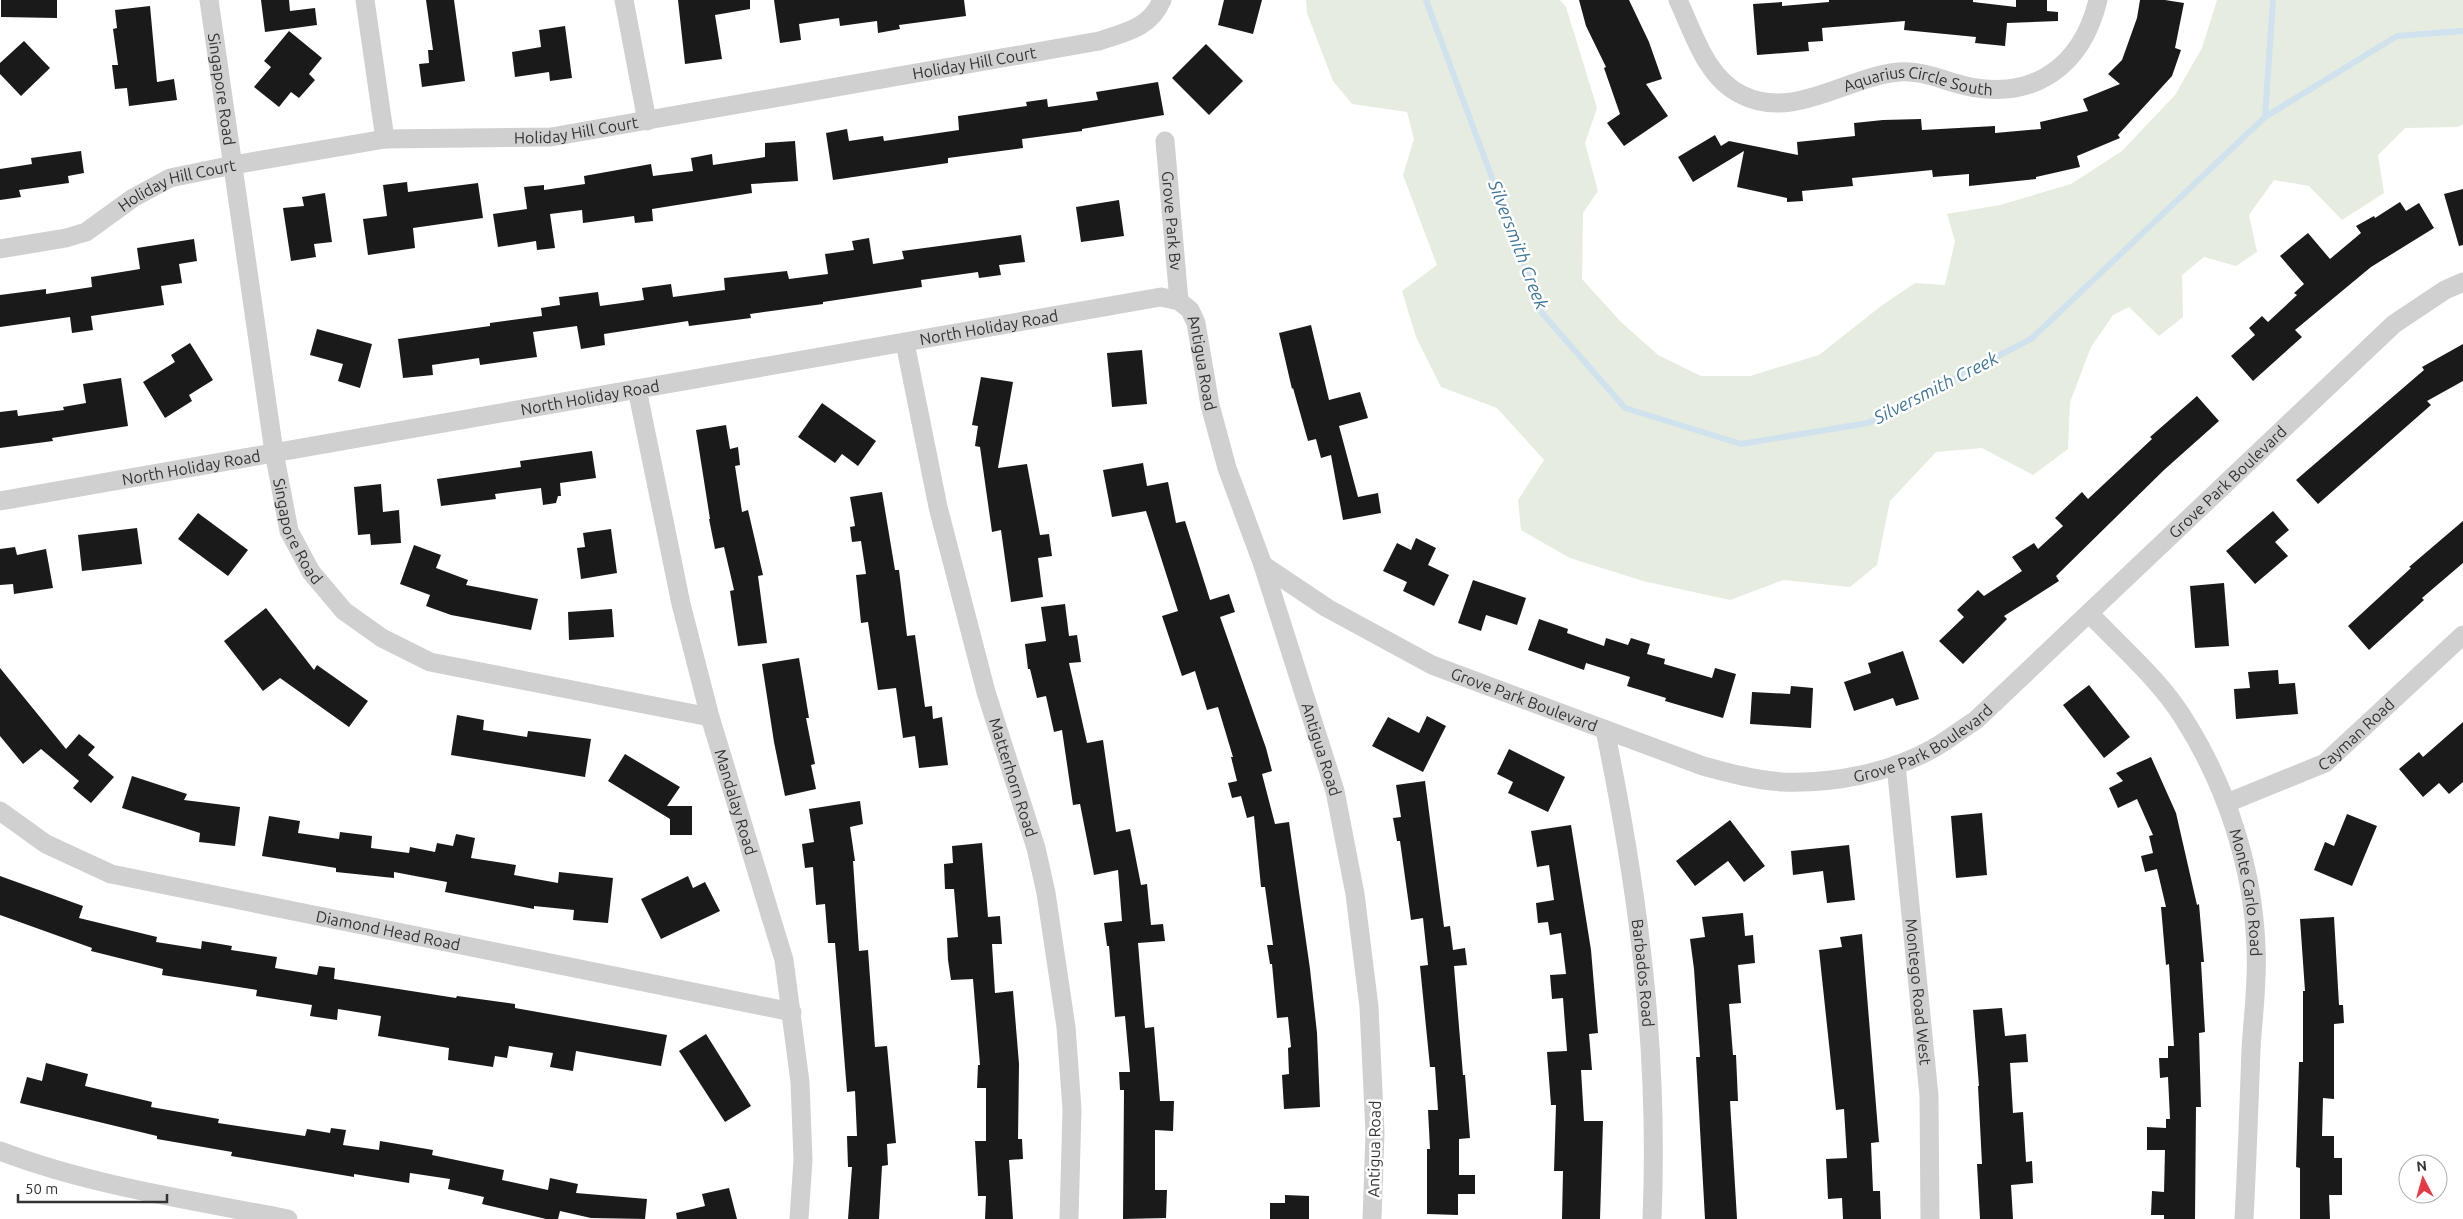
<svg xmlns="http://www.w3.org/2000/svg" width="2463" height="1219" font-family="Ubuntu,sans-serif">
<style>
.green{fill:#e6ecdf}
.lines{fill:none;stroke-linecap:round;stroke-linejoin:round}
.stream{stroke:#cfe2ee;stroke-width:6}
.building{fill:#1a1a1a}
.minor{stroke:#d0d0d0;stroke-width:19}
.labels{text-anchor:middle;stroke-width:5;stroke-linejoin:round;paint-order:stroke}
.street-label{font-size:16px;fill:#333;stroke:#fff}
.water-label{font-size:18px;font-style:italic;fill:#3f7597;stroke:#fff}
</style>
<rect width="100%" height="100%" fill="#fff"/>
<path class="green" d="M1306 0H1560L1566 7 1597 108 1585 143 1598 191 1583 213 1582 279 1620 321 1658 355 1701 376H1750L1819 355 1881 306 1915 283 1945 285 1955 241 1947 214 2000 205 2071 184 2122 151 2175 95 2202 48 2217 0H2463V124L2458 127 2405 128 2378 155 2384 193 2342 220 2309 186 2274 180 2249 215 2257 252 2236 266 2204 257 2182 275 2183 317 2159 336 2129 307 2113 315 2091 347 2070 402 2068 449 2033 475 1982 448 1936 452 1890 501 1877 565 1850 587 1783 580 1730 600 1643 581 1570 558 1521 530 1518 500 1544 460 1497 408 1441 387 1416 337 1402 291 1437 265 1403 175 1414 139 1407 112 1352 104 1333 81 1307 13Z"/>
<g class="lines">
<g class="stream">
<path d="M1426 0 1542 313 1625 408 1741 444 1868 423 2031 339 2265 117 2273 0"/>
<path d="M2265 117 2397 36 2463 31"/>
</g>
</g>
<g class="building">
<path d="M1 0H57V18L1 17Z"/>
<path d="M261 0H289L290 11 315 8 317 25 265 32Z"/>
<path d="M426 0H454L465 81 422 87 419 64 429 63 428 50H433Z"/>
<path d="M678 0H750V9L715 15 722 59 685 64Z"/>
<path d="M774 0H964L966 16 899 25 900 29 878 33 877 21 840 26 839 18 799 24 801 40 780 43Z"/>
<path d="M1224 0H1262L1253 34 1218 25Z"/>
<path d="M1579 0H1629L1649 42 1662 79 1646 84 1668 116 1624 146 1607 123 1620 114 1604 68 1606 67 1586 26Z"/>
<path d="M1829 0H1973V2L2016 7V0H2047V11L2058 12V21L2007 23 2005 46 1975 43 1976 37 1904 30 1905 21 1822 28 1823 41 1808 42 1809 51 1757 55 1753 4 1782 2V6L1829 2Z"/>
<path d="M2140 0H2165L2184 3 2175 48 2181 50 2172 76 2118 135 2120 138 2077 156 2080 167 2036 177V179L1969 186V174L1933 177 1932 170 1852 178 1853 186 1802 191 1803 201 1787 202V198L1737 187 1744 151 1693 182 1678 157 1715 135 1721 146 1729 141 1798 155 1797 142 1855 136 1854 123 1883 120 1921 119 1922 130 1995 126V133L2041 129 2040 122 2088 111 2083 99 2120 84 2108 74 2122 60 2137 18Z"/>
<path d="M150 6 157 82 174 79 177 100 129 106 127 88 115 89 112 65H118L113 29 117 28 115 10Z"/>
<path d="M565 26 572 78 550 81 549 72 515 77 512 52 541 47 539 30Z"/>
<path d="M289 31 322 58 309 74 315 80 299 98 291 92 279 107 254 87 271 67 264 61Z"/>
<path d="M24 41 50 68 21 96 0 74V63Z"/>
<path d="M1206 44 1243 81 1209 115 1172 78Z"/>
<path d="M1158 82 1164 115 1082 129V131L1022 139 1023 148 948 158V163L833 180 826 133 847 129 849 141 883 136 884 141 959 130 958 116 1027 106 1026 102 1047 99 1048 107 1098 100 1096 92Z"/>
<path d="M795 141 798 181 751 184 752 193 652 209 653 221 635 223 634 216 583 223 582 210 550 214 555 248 537 250 536 241 498 247 493 214 527 209 524 187 544 185V190L585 184 584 176 651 164 653 176 693 171 691 158 712 154 713 165 765 157V143Z"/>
<path d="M81 151 84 173 68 176 69 183 19 190 21 197 0 200V169L32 164 31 158Z"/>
<path d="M407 182 408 192 478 183 483 218 413 228 415 248 368 255 363 219 387 216 383 185Z"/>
<path d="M2463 189V245L2459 246 2444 194Z"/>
<path d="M325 193 332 242 314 244 316 257 291 261 283 208 304 206 302 197Z"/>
<path d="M1119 200 1124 236 1081 242 1076 207Z"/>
<path d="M2400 202 2406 211 2419 203 2434 228 2371 267 2295 330 2302 337 2253 381 2231 356 2255 335 2249 328 2262 316 2268 322 2297 295 2294 293 2304 284 2280 256 2308 233 2330 259 2361 233 2356 226 2374 216 2375 218Z"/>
<path d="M1021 235 1025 262 999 265 1001 275 979 278 978 272 921 280 922 287 823 302V304L750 314 751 318 689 326 688 321 604 334 605 345 581 349 577 326 533 332 537 357 480 365 479 358 432 365 433 375 403 378 398 339 490 326V323L542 316 541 308 560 305 559 297 598 292 600 306 644 300 642 288 671 284 673 297 725 290 724 278 787 271 789 279 828 274 825 254 854 250 852 241 869 238 873 264 904 259 902 251Z"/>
<path d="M194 239 197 261 179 264 182 283 161 286 164 305 91 316 93 330 72 333 70 317 0 327V295L46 289V294L92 287 91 277 140 269 137 248Z"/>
<path d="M1311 325 1329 400 1360 392 1368 418 1339 426 1358 497 1378 493 1381 513 1343 520 1331 455 1321 458 1316 439 1308 441 1293 388 1292 389 1279 333Z"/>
<path d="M317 329 372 344 360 388 338 381 343 364 310 355Z"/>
<path d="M190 343 213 380 189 395 192 401 165 418 143 382 175 362 171 355Z"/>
<path d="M2463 344V381L2427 401 2431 405 2318 504 2296 480 2424 370 2422 367Z"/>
<path d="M1142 350 1147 404 1112 407 1107 353Z"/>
<path d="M981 377 1013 382 998 468 1027 464 1040 535 1049 534 1052 556 1038 558 1043 597 1011 602 1001 530 992 532 980 447 975 446 978 426 972 425Z"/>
<path d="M121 378 128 426 52 438 53 441 0 448V412L17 410 18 416 64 410 63 407 86 403 83 384Z"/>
<path d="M2197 396 2219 421 2164 470 2056 576 2059 581 2004 616 2007 619 1963 664 1939 641 1964 617 1957 610 1978 590 1984 596 2022 571 2012 557 2034 543 2038 549 2063 526 2055 518 2082 492 2088 499 2152 439 2150 437Z"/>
<path d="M822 403 876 441 858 466 842 454 835 463 798 437Z"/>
<path d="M726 425 730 449 738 447 740 465 735 466 742 512 748 510 763 575 758 576 767 643 738 646 730 591 734 590 724 547 715 549 709 519H710L696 430Z"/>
<path d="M592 451 596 478 560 483 561 496H558L556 503 543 505 541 488 495 494 496 499 441 506 437 479 521 467 520 461Z"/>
<path d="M1143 463 1147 486 1168 482 1176 523 1185 521 1210 600 1229 594 1235 612 1220 617 1266 748 1272 771 1262 774 1275 824 1289 822 1310 969 1317 1033 1320 1107 1284 1109 1282 1075 1289 1074 1288 1048 1291 1047 1288 1017 1277 1018 1272 964H1270L1267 945H1273L1265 887H1261L1254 816 1247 818 1241 796 1232 798 1228 783 1237 781 1231 757H1233L1218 707 1207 710 1195 671 1182 676 1162 616 1178 611 1146 511 1112 517 1103 470Z"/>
<path d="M381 484 383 512 399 510 401 543 371 545 370 534 358 535 354 487Z"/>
<path d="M882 492 895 570H899L907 636 915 635 925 707 932 706 933 719 942 717 948 765 919 768 915 736 903 738 896 688 878 690 868 622 861 623 856 575 866 574 861 541 852 542 850 527 855 526 850 497Z"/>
<path d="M2273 511 2289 530 2275 542 2288 556 2255 584 2226 551Z"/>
<path d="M198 513 248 550 228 576 178 539Z"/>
<path d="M2463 521V563L2422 598 2424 600 2369 650 2348 626 2411 568 2409 567Z"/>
<path d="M137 528 142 564 82 571 78 535Z"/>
<path d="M611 529 617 573 581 579 577 548 585 547 583 533Z"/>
<path d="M1416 538 1436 548 1428 565 1449 575 1434 606 1403 591 1407 582 1383 571 1397 543 1411 550Z"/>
<path d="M414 545 441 555 436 568 468 580 466 585 538 599 531 630 451 615 426 606 430 595 400 584Z"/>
<path d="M15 547 17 555 46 549 53 588 14 594 13 584 0 585V549Z"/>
<path d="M1473 580 1526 598 1517 625 1486 615 1481 631 1458 623Z"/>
<path d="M2224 583 2229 646 2195 648 2190 586Z"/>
<path d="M1065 604 1069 636 1077 635 1081 662 1069 663 1087 743 1103 740 1116 832 1130 829 1141 885 1147 884 1151 925 1163 924 1165 941 1138 943 1145 1028 1154 1027 1160 1101H1174L1173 1131 1155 1130V1190H1167L1166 1218 1123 1219 1124 1090H1120L1119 1072H1130L1125 1016 1115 1017 1109 946H1107L1104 923 1122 921 1118 870 1094 875 1080 804 1073 805 1062 730 1054 732 1046 696 1037 698 1030 669H1028L1025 644 1046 641 1041 607Z"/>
<path d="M266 608 314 670 317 665 368 701 349 727 280 678 263 691 224 641Z"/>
<path d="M612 609 614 637 569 640 568 612Z"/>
<path d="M1539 619 1568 629 1567 633 1604 646 1606 638 1628 645 1631 638 1650 644 1647 654 1665 659 1664 664 1712 678 1715 668 1736 674 1723 718 1665 701 1666 698 1627 686 1630 677 1586 663 1584 670 1528 650Z"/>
<path d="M1903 651 1919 699 1896 706 1893 698 1854 711 1844 682 1871 673 1868 663Z"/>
<path d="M799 658 809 718H806L815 764 811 765 816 789 785 796 774 742 762 664Z"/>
<path d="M0 668 66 749 79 734 95 747 88 755 114 777 91 803 73 788 79 781 41 749 23 764 0 736Z"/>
<path d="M2278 670 2279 684 2295 683 2298 714 2236 719 2234 689 2250 688 2248 672Z"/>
<path d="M2089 685 2130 737 2104 758 2063 705Z"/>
<path d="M1791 686 1813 688 1811 728 1750 724 1752 692 1790 694Z"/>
<path d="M457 715 484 720 483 730 527 737 528 731 591 739 585 777 451 755Z"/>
<path d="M1427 716 1446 726 1423 772 1372 746 1388 717 1419 733Z"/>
<path d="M2463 722V782L2449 794 2439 783 2423 797 2399 769 2419 752 2423 757Z"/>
<path d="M1509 749 1565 777 1548 812 1508 793 1513 782 1497 774Z"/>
<path d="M625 754 680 787 667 806H692V835H670V819L608 781Z"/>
<path d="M2151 757 2176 813 2197 905 2199 904 2204 962H2201L2205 1032 2199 1033 2201 1107H2196L2195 1219H2164V1215H2151L2152 1191 2164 1192 2165 1150H2147V1127L2166 1128V1119H2170L2168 1077 2160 1078 2159 1058H2168V1046H2174L2169 964 2166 965 2161 907H2166L2157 869 2145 872 2141 856 2153 853 2149 836 2153 835 2137 799 2118 808 2109 788 2123 781 2116 773Z"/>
<path d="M132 776 187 794 184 800 240 807 235 846 199 842 200 833 122 808Z"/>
<path d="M1425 781 1444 927 1450 926 1453 950 1465 948 1467 965 1454 966 1463 1075H1465L1470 1138 1459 1139V1175H1475V1194H1458V1215L1427 1214V1149H1430L1428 1110H1438L1435 1067H1430L1420 966 1428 965 1423 918 1411 920 1400 841H1397L1393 818 1401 817 1396 785Z"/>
<path d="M860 801 863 824 850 827 855 861H853L859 951 868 950 875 1047 887 1046 896 1143 887 1144 888 1165 882 1166 879 1219H848L852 1167H848L847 1136H857L855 1091 847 1092 835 943H828L825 904 816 905 813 867 805 868 802 844 814 842 809 809Z"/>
<path d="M1982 813 1987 875 1956 878 1951 816Z"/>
<path d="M2347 814 2377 826 2352 886 2314 870 2325 842 2334 846Z"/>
<path d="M269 816 300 821 298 833 339 839 340 832 372 836 371 848 409 853 410 847 435 852 437 843 453 846 456 834 475 838 471 858 516 865 514 875 558 883 559 872 613 878 608 923 573 920 574 910 534 906V909L445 892 447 882 394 872V878L336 872V868L262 856Z"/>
<path d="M1730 820 1765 866 1744 882 1728 861 1695 886 1676 861Z"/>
<path d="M1571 825 1591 950 1598 1033 1589 1034 1592 1070H1581L1584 1121H1603L1600 1219H1562L1563 1171H1554L1556 1105H1551L1547 1052 1567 1051 1563 998 1552 999 1550 975 1566 974 1561 933 1550 935 1548 922 1538 923 1536 903 1554 900 1549 865 1537 867 1531 831Z"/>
<path d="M982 843 988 917 1000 916 1002 944H992L995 993 1013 991 1019 1064 1018 1139H1022L1023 1159 1009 1160 1013 1219H985L986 1196H978L975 1141H986V1088H977L978 1065H980L973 979 951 980 948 960 947 938 958 937 954 889H945L944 864 953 863 952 846Z"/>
<path d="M1849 845 1855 900 1827 903 1823 871 1793 875 1791 851Z"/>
<path d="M0 876 83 906 79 918 157 937 156 942 201 949 202 941 232 946 231 950 277 957 275 968 317 975 319 966 335 968 334 979 456 998 457 996 515 1004V1008L667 1035 661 1066 576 1051 573 1071 550 1067 553 1053 509 1046 507 1058 495 1056 493 1067 448 1060 449 1048 378 1036 381 1016 338 1009 337 1020 310 1016 312 1005 256 996 257 990 162 975 163 969 91 951 92 948 0 915Z"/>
<path d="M688 876 693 888 705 882 720 911 661 939 641 899Z"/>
<path d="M1743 913 1745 936 1753 935 1755 963 1738 965 1741 1003 1729 1004 1733 1055H1736L1738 1101H1730L1737 1219H1705L1696 1057H1700L1694 969 1690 939 1705 937 1702 917Z"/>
<path d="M2334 917 2339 1005H2343L2344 1023 2334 1024V1099L2323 1098 2322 1136H2334V1158H2342V1195H2329L2330 1219H2300V1168L2296 1167 2299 1062H2303V991H2305L2300 919Z"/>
<path d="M1862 934 1879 1142 1871 1143 1873 1191H1880L1881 1219H1843L1842 1198 1828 1199 1826 1159 1847 1158 1844 1109 1836 1110 1819 950 1842 947 1840 937Z"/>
<path d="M2002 1008 2005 1036 2026 1034 2028 1062 2010 1063 2013 1113 2023 1112 2026 1162 2032 1161 2033 1183 2011 1185 2013 1219H1980L1977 1164H1982L1978 1086H1979L1973 1010Z"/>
<path d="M706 1034 751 1106 725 1122 679 1051Z"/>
<path d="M46 1063 88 1074 85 1086 152 1102 151 1107 219 1119 218 1123 305 1136 307 1129 330 1133 331 1128 346 1130 343 1145 379 1150 380 1141 433 1150 432 1155 504 1170 502 1180 548 1190 550 1178 578 1184 576 1193 647 1199 645 1219 591 1218 560 1211 558 1219H546L482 1204 484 1197 448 1189 450 1179 410 1173 409 1183 354 1174V1177L231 1156 232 1152 157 1139V1136L20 1103 27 1077 42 1081Z"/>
<path d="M729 1188 737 1219H677L676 1213 705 1206 702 1194Z"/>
<path d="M1285 1195 1309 1196V1219H1270V1203H1285Z"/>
</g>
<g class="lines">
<g class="minor">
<path id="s1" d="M209 0 274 452 289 531 311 572 344 611 382 638 430 662 710 717"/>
<path d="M365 0 385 139"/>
<path d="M624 0 647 121"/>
<path id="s2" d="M1678 0C1694 34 1706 78 1742 95 1794 121 1848 76 1899 72 1922 70 1944 81 1966 86 2034 101 2082 66 2098 0"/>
<path id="s3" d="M1165 141 1179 301"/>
<path id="s4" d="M0 249 66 238 86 232 133 198 170 178 233 165 385 139 551 137 1099 41C1126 32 1150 28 1162 0"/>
<path id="s5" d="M905 343 938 507 986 692 1036 848 1046 893 1066 1027 1072 1109 1069 1219"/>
<path id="s6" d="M637 389 681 604 710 717 784 960 800 1082 803 1160 799 1219"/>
<path id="s7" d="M0 501 1161 297 1179 301 1190 310 1196 323 1210 405 1227 468 1263 565 1335 791 1355 894 1369 1007 1375 1133 1372 1219"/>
<path id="s8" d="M1263 565 1327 608 1432 665 1703 766C1729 773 1755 780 1782 782 1833 784 1890 773 1934 748 1949 739 1962 729 1976 720L2394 324 2445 290 2463 282"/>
<path id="s9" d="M2089 613C2121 647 2159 679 2184 719 2227 787 2253 868 2256 947 2258 982 2253 1015 2251 1049 2249 1106 2247 1162 2244 1219"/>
<path id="s10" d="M1605 730C1639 895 1659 1050 1652 1219"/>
<path id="s11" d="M1896 765 1929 1096 1930 1219"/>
<path id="s12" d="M2227 803 2325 763 2463 635"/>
<path id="s13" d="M0 811 46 844 111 874 792 1012"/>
<path d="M0 1151C92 1186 191 1200 288 1219"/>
</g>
</g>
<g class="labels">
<g class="street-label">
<text dy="6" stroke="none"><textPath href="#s4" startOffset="1002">Holiday Hill Court</textPath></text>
<text dy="6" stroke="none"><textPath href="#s1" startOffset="90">Singapore Road</textPath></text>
<text dy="6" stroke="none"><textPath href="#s2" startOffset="299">Aquarius Circle South</textPath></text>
<text dy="6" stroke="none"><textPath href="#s4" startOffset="598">Holiday Hill Court</textPath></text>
<text dy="6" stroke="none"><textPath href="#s4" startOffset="192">Holiday Hill Court</textPath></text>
<text dy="6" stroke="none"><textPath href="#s3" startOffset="80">Grove Park Bv</textPath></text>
<text dy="6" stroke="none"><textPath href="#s7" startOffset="1004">North Holiday Road</textPath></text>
<text dy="6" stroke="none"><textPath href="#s7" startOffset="1266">Antigua Road</textPath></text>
<text dy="6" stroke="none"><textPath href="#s7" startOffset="599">North Holiday Road</textPath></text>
<text dy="6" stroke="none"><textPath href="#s7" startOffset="194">North Holiday Road</textPath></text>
<text dy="6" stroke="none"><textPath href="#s8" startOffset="1121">Grove Park Boulevard</textPath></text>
<text dy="6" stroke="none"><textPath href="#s1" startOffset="540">Singapore Road</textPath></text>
<text dy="6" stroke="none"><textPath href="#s8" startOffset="295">Grove Park Boulevard</textPath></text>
<text dy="6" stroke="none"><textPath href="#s12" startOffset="148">Cayman Road</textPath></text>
<text dy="6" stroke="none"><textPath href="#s8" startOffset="716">Grove Park Boulevard</textPath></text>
<text dy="6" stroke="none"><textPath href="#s7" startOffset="1671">Antigua Road</textPath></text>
<text dy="6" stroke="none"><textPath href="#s5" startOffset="448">Matterhorn Road</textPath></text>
<text dy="6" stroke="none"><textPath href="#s6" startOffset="425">Mandalay Road</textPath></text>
<text dy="6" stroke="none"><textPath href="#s9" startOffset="329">Monte Carlo Road</textPath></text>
<text dy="6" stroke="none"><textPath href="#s13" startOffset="411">Diamond Head Road</textPath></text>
<text dy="6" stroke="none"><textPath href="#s10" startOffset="246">Barbados Road</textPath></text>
<text dy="6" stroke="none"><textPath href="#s11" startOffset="228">Montego Road West</textPath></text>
<text transform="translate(1374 1149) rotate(-89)" y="6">Antigua Road</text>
</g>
<g class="water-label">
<text transform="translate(1518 245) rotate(69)" y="6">Silversmith Creek</text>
<text transform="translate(1936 388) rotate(-27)" y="6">Silversmith Creek</text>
</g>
</g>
<g transform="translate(2423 1179) rotate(354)"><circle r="24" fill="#ffffff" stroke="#adadad"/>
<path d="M0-4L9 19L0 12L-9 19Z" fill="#e63946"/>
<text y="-8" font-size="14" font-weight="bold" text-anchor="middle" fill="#333333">N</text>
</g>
<path d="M18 1194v8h149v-8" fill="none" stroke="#333333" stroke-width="2.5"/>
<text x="25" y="1194" font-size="15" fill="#333333" stroke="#ffffff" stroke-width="4" paint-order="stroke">50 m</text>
</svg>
